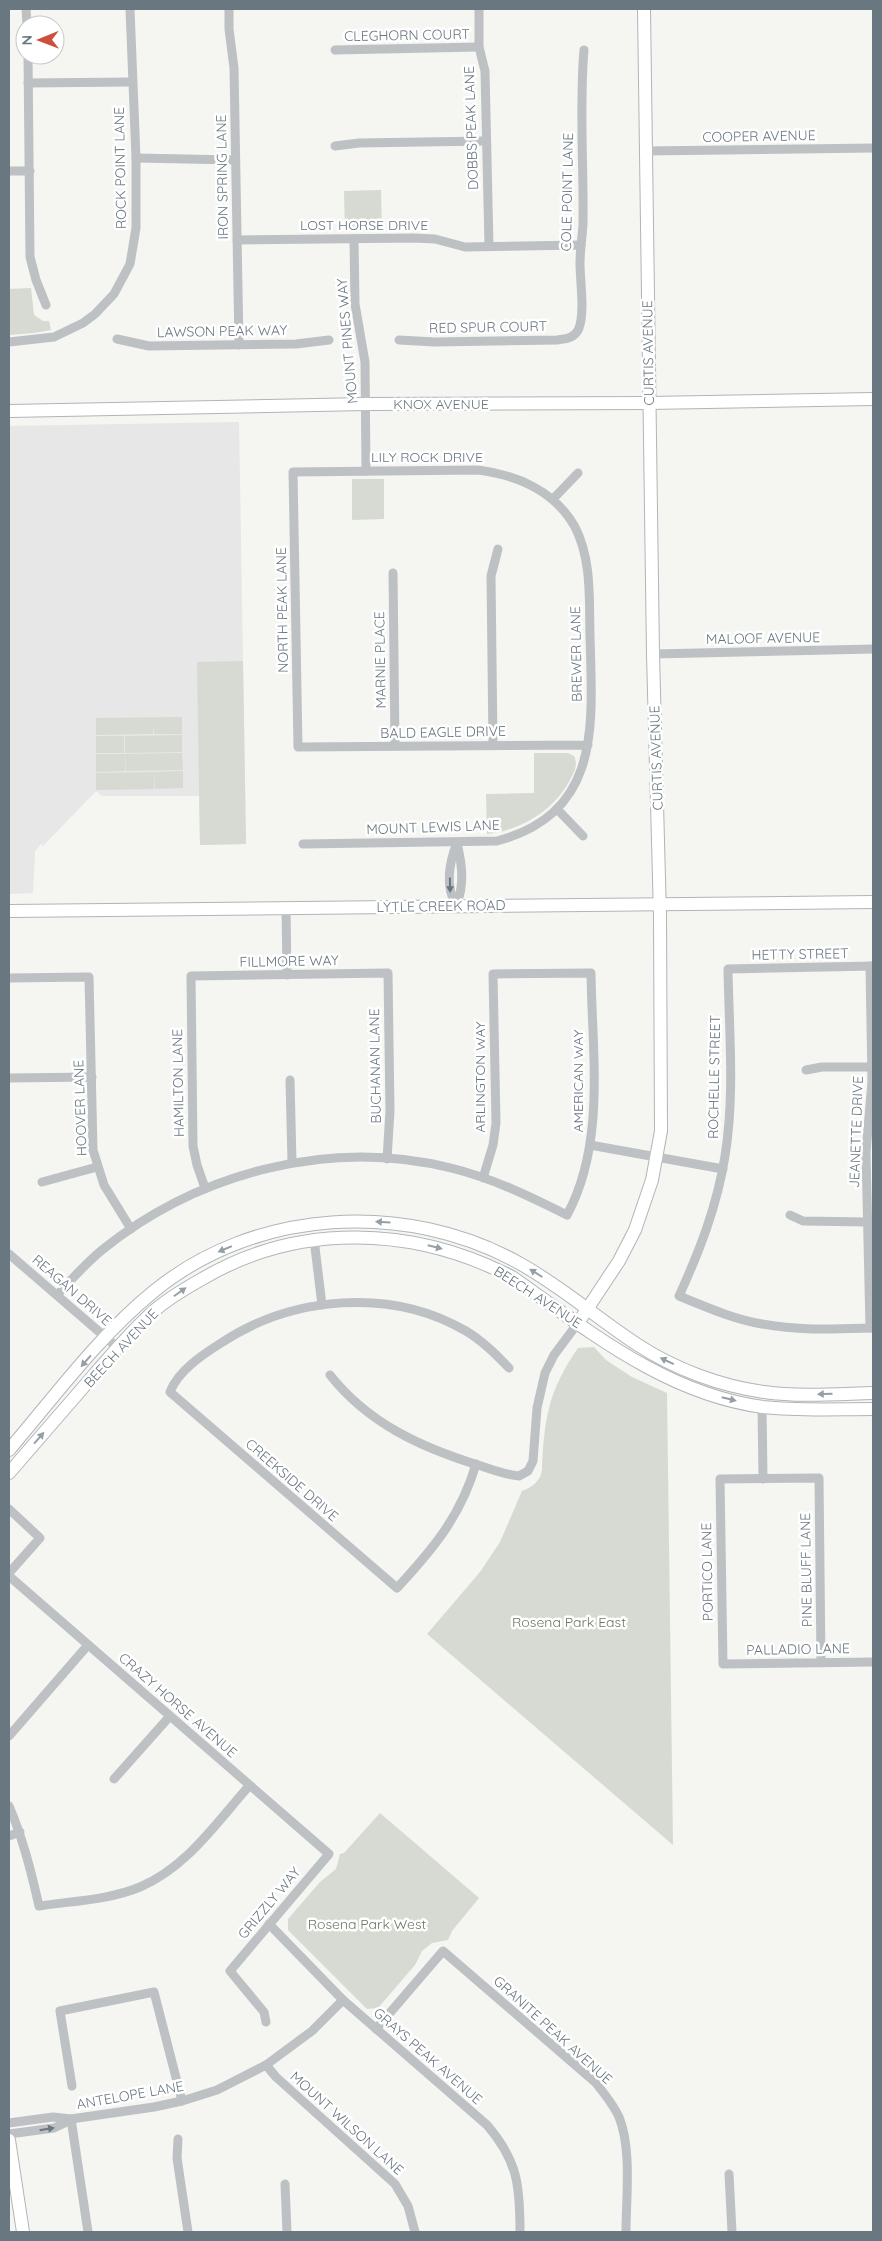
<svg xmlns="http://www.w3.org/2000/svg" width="882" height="2241" font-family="Quicksand,sans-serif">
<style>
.built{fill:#e6e7e6}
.green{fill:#d6dad2}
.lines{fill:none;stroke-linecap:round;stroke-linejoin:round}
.secondary-casing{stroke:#b0b5b8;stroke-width:14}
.street{stroke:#bdc1c4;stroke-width:9}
.secondary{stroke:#fff;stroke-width:12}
.oneway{fill:#687780}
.oneway2{fill:#95a0a6}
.labels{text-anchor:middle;stroke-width:5;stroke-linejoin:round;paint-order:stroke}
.street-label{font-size:14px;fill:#687780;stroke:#fff}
.park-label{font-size:14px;fill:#6b7866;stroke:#fff}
</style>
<rect width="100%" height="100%" fill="#f5f5f2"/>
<path class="built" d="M239 422 246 844 200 845 199 796H102L96 791 43 846 41 844 35 851 33 893 9 894V426Z"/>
<g class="green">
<path d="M381 190 382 230 345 231 344 191Z"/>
<path d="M31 288 34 315 43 321H49L51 330 34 333 9 335V289Z"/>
<path d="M352 479H384V519L352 520Z"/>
<path d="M243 661 246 844 200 845 197 662Z"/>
<path d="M182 717V734H154L153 724V734L96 735V718Z"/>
<path d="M182 735V752L125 753V736Z"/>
<rect x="96" y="736" width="28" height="17"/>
<path d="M182 753 183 770 126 771 125 754Z"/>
<path d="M534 753H568L574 756C578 764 575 770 571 778 555 810 522 830 487 834L486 794 534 793Z"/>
<path d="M96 754H125V771L96 772Z"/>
<path d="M183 771V788L155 789 154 772Z"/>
<path d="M154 772V789L96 790V773Z"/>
<path d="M594 1347 606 1360 632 1377 667 1393 673 1845 427 1634 480 1572 500 1542 522 1491C532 1487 540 1482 542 1470 544 1420 548 1391 578 1348Z"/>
<path d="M380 1813 479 1898 452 1931 448 1940 432 1943 422 1951 415 1965 378 2008 367 2009 288 1930V1919L320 1882 336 1869 340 1854 344 1853Z"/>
</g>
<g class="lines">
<defs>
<g id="secondary">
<path d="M9 411 366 404 649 403 873 399"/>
<path d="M9 911 873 902"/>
<path d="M578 1323 619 1261 635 1230 652 1180 661 1131 660 916 653 654 644 9"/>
<path d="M9 1450C55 1396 98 1337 153 1292 255 1208 406 1200 519 1263 561 1286 598 1319 638 1345 675 1369 720 1386 764 1392 800 1397 837 1394 873 1393"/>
<path d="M9 1473C37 1441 65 1408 93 1376 113 1353 132 1330 155 1310 169 1298 186 1288 202 1279 298 1222 414 1226 512 1277 589 1331 666 1394 763 1407 799 1411 836 1409 873 1409"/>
<path d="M9 2140 23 2232"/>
</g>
</defs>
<use href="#secondary" class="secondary-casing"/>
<g class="street">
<path d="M26 9 27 25"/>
<path d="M229 9V29L234 68 239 345"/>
<path d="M479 9V47L485 71 489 246"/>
<path d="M335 50 479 47"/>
<path d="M28 55 30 257 36 280 46 305"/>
<path d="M28 83 132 82"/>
<path d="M335 146 359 143 486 141"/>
<path d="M645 151 873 148"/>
<path d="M136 158 235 160"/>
<path d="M9 171H30"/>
<path d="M354 239 355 304 365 362 366 471"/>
<path d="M237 240 414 238 435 239 465 247 581 245"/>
<path d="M117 339 149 346 296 344 329 340"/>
<path d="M399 340 435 342 557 340C566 339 575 338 579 328 585 312 580 281 580 263 580 251 582 238 583 225 584 167 579 108 584 50"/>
<path d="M9 342 54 337 83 323 95 314 114 294 130 264 136 228V158L130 9"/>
<path d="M553 499 578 473"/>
<path d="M393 573 395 746"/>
<path d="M653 654 873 649"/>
<path d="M493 745 491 576 498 549"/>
<path d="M557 809 583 836"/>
<path d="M303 844 497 841C603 813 592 723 590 635 589 600 592 560 575 527 555 491 517 475 478 470L293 472 298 747 588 745"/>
<path d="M456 906C445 885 449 864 457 842"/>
<path d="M456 906C465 885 462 864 457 843"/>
<path d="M286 908 287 975"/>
<path d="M870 966 872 1082 866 1152 870 1328"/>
<path d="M873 966 728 969C729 1031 735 1095 725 1156 717 1206 700 1250 679 1296 706 1307 733 1319 762 1324 798 1331 837 1329 873 1328"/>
<path d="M9 978 89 977 93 1150 104 1185 131 1229"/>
<path d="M806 1070 822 1067H872"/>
<path d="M9 1078 92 1077"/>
<path d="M290 1080 292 1162"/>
<path d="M590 1145 723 1169"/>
<path d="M42 1182 97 1167"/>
<path d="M205 1188 197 1165 193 1146 191 976 388 973 390 1111 387 1159"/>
<path d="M790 1215 803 1221 868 1222"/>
<path d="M314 1239 322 1305"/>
<path d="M9 1254 118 1348"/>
<path d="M57 1295C71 1280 86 1263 102 1250 199 1172 330 1138 451 1168 492 1178 529 1196 567 1215 606 1143 592 1053 591 973L493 974 496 1123 493 1145 483 1178"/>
<path d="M330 1375C368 1423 420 1447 478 1465 491 1469 505 1475 519 1476L528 1471 533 1461 537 1408 545 1373 554 1355 578 1323"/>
<path d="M762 1406 763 1479"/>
<path d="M476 1464C461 1516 433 1549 397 1588L170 1392C178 1371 202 1355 221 1343 292 1296 391 1287 466 1331 483 1341 496 1354 509 1368"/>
<path d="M9 1509 40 1538 9 1573"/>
<path d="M9 1576 329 1854 230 1971 264 2012 266 2022"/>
<path d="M821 1663 819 1478 720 1479 723 1664 873 1662"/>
<path d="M9 1736 88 1645"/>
<path d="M114 1779 170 1716"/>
<path d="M9 1806C23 1839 31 1871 39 1906 72 1901 109 1900 140 1887 187 1867 217 1822 249 1786"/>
<path d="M9 1836 20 1832"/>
<path d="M269 1924 343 2000 487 2125C518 2161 520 2186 520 2232"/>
<path d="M376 2029 443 1951 595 2082C604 2093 613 2104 619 2117 632 2149 626 2198 626 2232"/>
<path d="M266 2065 276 2077 395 2184 408 2206 415 2232"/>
<path d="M72 2086 60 2011 154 1992 182 2101"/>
<path d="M71 2119 88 2232"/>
<path d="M9 2123 53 2117 71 2119 154 2107 182 2101 217 2090 266 2065 312 2031 343 2000"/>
<path d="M9 2134 54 2128 71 2120"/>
<path d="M178 2139 177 2158 188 2232"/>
<path d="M729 2174 732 2232"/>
<path d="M285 2184 287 2232"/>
</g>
<use href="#secondary" class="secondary"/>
</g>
<defs><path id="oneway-solid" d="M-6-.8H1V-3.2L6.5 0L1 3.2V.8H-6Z" transform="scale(1.25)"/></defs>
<g class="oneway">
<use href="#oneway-solid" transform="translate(450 885) rotate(89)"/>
<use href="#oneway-solid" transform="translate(47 2129) rotate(-9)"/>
</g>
<g class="oneway2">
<use href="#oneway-solid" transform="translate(383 1222) rotate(-176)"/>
<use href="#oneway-solid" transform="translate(435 1247) rotate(14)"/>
<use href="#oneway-solid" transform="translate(225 1249) rotate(157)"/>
<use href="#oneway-solid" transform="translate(536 1273) rotate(-148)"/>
<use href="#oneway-solid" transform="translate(180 1292) rotate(-35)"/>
<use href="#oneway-solid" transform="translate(86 1361) rotate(131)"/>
<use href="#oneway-solid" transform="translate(667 1361) rotate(-155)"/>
<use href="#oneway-solid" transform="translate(825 1394) rotate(179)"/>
<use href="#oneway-solid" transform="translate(729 1399) rotate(14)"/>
<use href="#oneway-solid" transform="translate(39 1438) rotate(-49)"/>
</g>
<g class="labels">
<g class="street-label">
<text transform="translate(407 35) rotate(-1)" y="5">CLEGHORN COURT</text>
<text transform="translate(471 128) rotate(-92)" y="5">DOBBS PEAK LANE</text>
<text transform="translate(759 136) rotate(-1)" y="5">COOPER AVENUE</text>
<text transform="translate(120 168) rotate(-91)" y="5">ROCK POINT LANE</text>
<text transform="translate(222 177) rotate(-91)" y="5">IRON SPRING LANE</text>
<text transform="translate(567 192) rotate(-89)" y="5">COLE POINT LANE</text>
<text x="364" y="230">LOST HORSE DRIVE</text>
<text transform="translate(488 327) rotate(-1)" y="5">RED SPUR COURT</text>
<text transform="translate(222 331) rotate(-1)" y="5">LAWSON PEAK WAY</text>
<text transform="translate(347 341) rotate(-95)" y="5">MOUNT PINES WAY</text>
<text transform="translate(648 353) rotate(-91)" y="5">CURTIS AVENUE</text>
<text x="441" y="409">KNOX AVENUE</text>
<text x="427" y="462">LILY ROCK DRIVE</text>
<text transform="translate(282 610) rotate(-91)" y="5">NORTH PEAK LANE</text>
<text transform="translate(763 638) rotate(-1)" y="5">MALOOF AVENUE</text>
<text transform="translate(576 654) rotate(-91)" y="5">BREWER LANE</text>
<text transform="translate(380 660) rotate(-91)" y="5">MARNIE PLACE</text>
<text transform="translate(443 732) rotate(-1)" y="5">BALD EAGLE DRIVE</text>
<text transform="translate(656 758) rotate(-92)" y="5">CURTIS AVENUE</text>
<text transform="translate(433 827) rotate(-2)" y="5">MOUNT LEWIS LANE</text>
<text transform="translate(441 906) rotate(-1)" y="5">LYTLE CREEK ROAD</text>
<text transform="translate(800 954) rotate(-1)" y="5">HETTY STREET</text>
<text transform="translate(289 961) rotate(-1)" y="5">FILLMORE WAY</text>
<text transform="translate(375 1066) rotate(-91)" y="5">BUCHANAN LANE</text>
<text transform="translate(480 1077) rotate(-90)" y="5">ARLINGTON WAY</text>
<text transform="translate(714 1077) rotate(-89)" y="5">ROCHELLE STREET</text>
<text transform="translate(578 1081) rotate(-90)" y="5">AMERICAN WAY</text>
<text transform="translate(178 1083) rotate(-91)" y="5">HAMILTON LANE</text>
<text transform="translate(80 1108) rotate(-92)" y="5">HOOVER LANE</text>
<text transform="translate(856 1132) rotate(-88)" y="5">JEANETTE DRIVE</text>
<text transform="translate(72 1290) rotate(41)" y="5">REAGAN DRIVE</text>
<text transform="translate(538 1297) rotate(33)" y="5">BEECH AVENUE</text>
<text transform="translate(121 1348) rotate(-47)" y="5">BEECH AVENUE</text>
<text transform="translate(292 1480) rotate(41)" y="5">CREEKSIDE DRIVE</text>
<text transform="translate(806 1570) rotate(-91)" y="5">PINE BLUFF LANE</text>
<text transform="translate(707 1572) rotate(-91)" y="5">PORTICO LANE</text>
<text transform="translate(798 1649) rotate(-1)" y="5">PALLADIO LANE</text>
<text transform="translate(178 1705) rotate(41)" y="5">CRAZY HORSE AVENUE</text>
<text transform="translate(269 1903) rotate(-50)" y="5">GRIZZLY WAY</text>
<text transform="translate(553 2030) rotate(42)" y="5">GRANITE PEAK AVENUE</text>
<text transform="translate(428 2056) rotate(41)" y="5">GRAYS PEAK AVENUE</text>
<text transform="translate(130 2095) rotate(-10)" y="5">ANTELOPE LANE</text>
<text transform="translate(347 2123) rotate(42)" y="5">MOUNT WILSON LANE</text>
</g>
<g class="park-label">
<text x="569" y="1627">Rosena Park East</text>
<text x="367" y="1929">Rosena Park West</text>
</g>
</g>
<rect width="882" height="2241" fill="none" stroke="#687780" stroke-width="20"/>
<g transform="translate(40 40) rotate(269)"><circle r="24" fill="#ffffff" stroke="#c3c9cc"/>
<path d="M0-4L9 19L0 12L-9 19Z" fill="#cc503c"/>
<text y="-8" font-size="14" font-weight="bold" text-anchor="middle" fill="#687780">N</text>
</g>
</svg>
